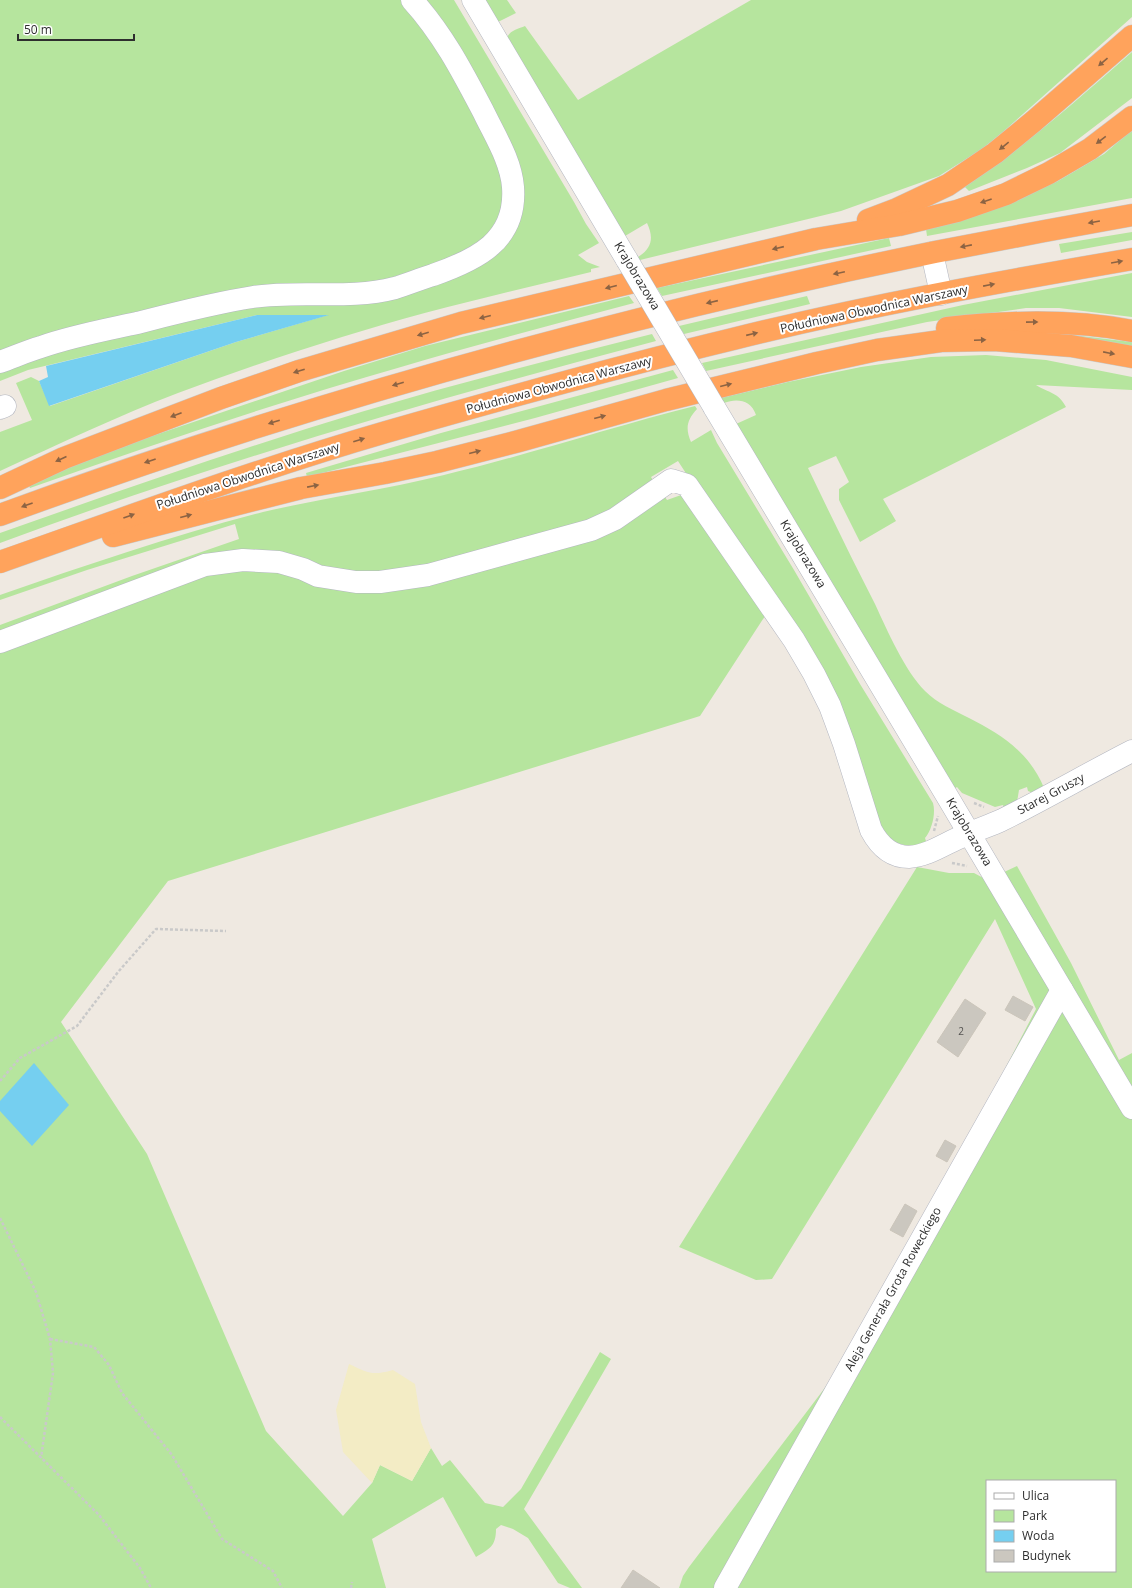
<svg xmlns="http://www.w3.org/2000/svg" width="1132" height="1588" font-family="'Open Sans',sans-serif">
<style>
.green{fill:#b6e59e;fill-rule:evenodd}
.sand{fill:#f3ecc5}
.water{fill:#75cff0}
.building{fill:#cbc7bf;stroke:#cbc5ba}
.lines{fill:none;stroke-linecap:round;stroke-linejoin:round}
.minor-casing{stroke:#b4b7c1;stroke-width:23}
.highway-casing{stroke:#c9c9c9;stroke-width:23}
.path{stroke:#c9c9c9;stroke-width:2.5;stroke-dasharray:3 2;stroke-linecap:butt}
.minor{stroke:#fff;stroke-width:22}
.highway{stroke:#ffa35c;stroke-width:22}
.minor-bridge-casing{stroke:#b4b7c1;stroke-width:23;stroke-linecap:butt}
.minor-bridge{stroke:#fff;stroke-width:22}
.oneway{fill:#8c6343}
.labels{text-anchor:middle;stroke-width:4;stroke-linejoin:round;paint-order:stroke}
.number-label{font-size:10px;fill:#555452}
.street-label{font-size:12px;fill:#2e2e2e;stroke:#fff}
</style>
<rect width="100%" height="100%" fill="#efe9e1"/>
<g class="green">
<path d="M0 0H403L436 40 503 172 504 210 489 236 452 259 383 280 358 285 322 283 265 286 0 355Z"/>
<path d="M421 0H454L574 202 586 224 599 243 578 255 587 262 600 267 591 269V272C508 292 424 311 342 337 287 354 232 373 178 393 118 416 59 444 0 471V432L32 420 16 383 31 377 39 381 50 406 236 342 328 315H257L28 370 0 381V371L21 362 193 316 425 286 522 206Z"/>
<path d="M485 0H507L516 13 498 22Z"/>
<path d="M751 0H1132V17L1004 131 982 149 939 176 841 211 640 260 638 257C652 248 654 238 647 223L625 236 507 39C508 31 518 29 525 26L578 100Z"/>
<path d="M1132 52V98L1060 153 1027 168 969 191 964 186C1025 147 1078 99 1132 52Z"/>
<path d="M1132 130V198L927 236 926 229 1015 200 1058 181 1104 154Z"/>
<path d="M1132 232V240L1061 253 1059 244Z"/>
<path d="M889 238 891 246 662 296 657 288Z"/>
<path d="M1132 273V317L1059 308H1026L927 322 706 371 702 363 963 305Z"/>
<path d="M629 296 634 303C556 324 478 344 401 367 276 403 153 444 30 488L28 484 108 451 344 371 425 346Z"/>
<path d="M807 296 810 304 684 334 679 326Z"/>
<path d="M652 334 656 341C435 399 215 463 0 543V533C119 491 239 449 361 412 457 383 554 359 652 334Z"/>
<path d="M1064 334 1132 342V347Z"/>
<path d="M986 355 1046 360 1132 377V390L1036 385C1049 393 1058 392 1066 407L883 499 896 521 860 542 839 500V489L849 482 836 456 808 468C830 514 852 559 875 604 887 630 905 671 925 691 937 703 953 710 969 718 1001 734 1030 753 1044 788L1033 793 1028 791 1027 787 1019 790 1017 802 1005 810 1003 805 995 807 962 793 957 787 952 790 736 424 756 415C751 400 737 398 724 403L721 398 788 382 861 367 931 357Z"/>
<path d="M673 370 678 378 535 418 307 477 306 473 441 433Z"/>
<path d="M695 406 697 409C687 420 685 428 691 442L711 430 717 443 794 570 860 684 933 803C936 813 932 830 925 838L927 844C906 846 900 848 883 833L838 708 678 461 651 477 655 484 618 512 381 579 267 556 0 638V625L132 576 239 539 235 524 87 570 0 600V595C87 565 174 535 263 512 322 498 384 490 444 475 528 455 611 427 695 406Z"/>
<path d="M663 494 667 500 684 494 767 613 700 716 168 881 61 1022 147 1154 266 1431 343 1516 372 1483 380 1465 412 1481 431 1448 442 1466 450 1460 485 1503 503 1507 521 1489 600 1352 611 1359 524 1509 582 1588H570L558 1583 528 1538 513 1529 501 1525 496 1529C496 1547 489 1549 476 1557L443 1497 372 1539 386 1588H0V647L220 566 415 584Z"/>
<path d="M1017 866 1071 963 1119 1060 1132 1053V1588H679L683 1576 689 1567 871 1327 1036 1009 995 919 772 1279 756 1280 679 1247 917 867 949 873H974L987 880ZM987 1481H1115V1571H987Z"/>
</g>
<path class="sand" d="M349 1364C369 1373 371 1376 393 1370L415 1384 421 1422 431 1448 412 1481 380 1465 372 1483 343 1452 336 1410Z"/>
<g class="water">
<path d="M257 315H329L236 342 49 406 39 381 48 377 46 366Z"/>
<path d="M34 1063 69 1105 32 1146 0 1111V1101Z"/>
</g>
<g class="building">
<path d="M1013 996 1033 1007 1025 1021 1005 1010Z"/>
<path d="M965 999 986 1013 958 1057 937 1042Z"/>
<path d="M945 1140 956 1146 947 1162 936 1156Z"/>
<path d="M905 1204 917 1211 903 1237 890 1230Z"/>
<path d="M633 1570 660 1588H621Z"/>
</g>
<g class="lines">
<defs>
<g id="minor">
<path d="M473 0 627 260"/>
<path d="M932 253 941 294"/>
<path d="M0 362C14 357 27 351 41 347 72 336 105 330 137 323 176 313 214 303 253 297 300 290 349 300 395 288 408 284 420 279 433 275 476 260 517 241 513 187 511 161 495 136 484 113 463 73 443 34 412 0"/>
<path d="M714 407 950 801 1132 1108"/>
<path d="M0 408 5 406"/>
<path d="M0 642 205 565 243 560 279 562 303 569 318 576 356 582H380L428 575 591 530 615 519 671 480 687 485 794 640 814 674 830 706 844 744 871 830C879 845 891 857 909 857 928 856 946 843 963 836 976 830 989 826 1002 820 1046 798 1089 773 1132 751"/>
<path d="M725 1588 1062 990"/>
</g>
<g id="highway">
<path d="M868 220 897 209 948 185 995 153 1034 121 1132 36"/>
<path d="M947 328C1009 321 1071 319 1132 331"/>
<path d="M0 488 64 458 221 398 299 371 461 323 816 239 899 225 957 211 1006 194 1049 173 1090 149 1132 117"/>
<path d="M0 515C304 403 618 317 935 252 1001 239 1066 227 1132 215"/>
<path d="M113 536 301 488 385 473 437 462 519 441 666 400 817 363 877 350 941 341 994 340 1071 346 1132 357"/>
<path d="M0 562C128 517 255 470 386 432 501 399 617 367 733 339 865 306 999 282 1132 259"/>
</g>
</defs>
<use href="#minor" class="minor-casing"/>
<use href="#highway" class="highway-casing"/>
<g class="path">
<path d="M974 803 984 807"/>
<path d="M934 831 938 816"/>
<path d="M952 863 967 866"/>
<path d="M0 1081 20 1058 77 1026 118 972 156 929 226 931"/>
<path d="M0 1218 36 1292 50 1339 53 1373 41 1458"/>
<path d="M50 1339 94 1347 109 1365 122 1393 172 1455 222 1539 273 1571 282 1588"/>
<path d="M0 1417 99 1515 140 1568 151 1588"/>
<path d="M351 1588 352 1582"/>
</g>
<use href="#minor" class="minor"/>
<use href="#highway" class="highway"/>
<defs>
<path id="minor-bridge" d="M627 260 714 407"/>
</defs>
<use href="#minor-bridge" class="minor-bridge-casing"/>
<use href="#minor-bridge" class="minor-bridge"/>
</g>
<defs><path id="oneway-solid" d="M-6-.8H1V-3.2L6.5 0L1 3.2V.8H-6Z"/></defs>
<g class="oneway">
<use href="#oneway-solid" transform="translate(1103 62) rotate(139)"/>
<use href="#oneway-solid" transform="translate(1101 140) rotate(143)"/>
<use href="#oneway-solid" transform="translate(1004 146) rotate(141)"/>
<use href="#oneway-solid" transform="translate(986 201) rotate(161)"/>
<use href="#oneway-solid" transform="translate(1094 222) rotate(170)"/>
<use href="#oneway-solid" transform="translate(966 246) rotate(169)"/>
<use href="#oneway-solid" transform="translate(778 248) rotate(167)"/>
<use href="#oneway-solid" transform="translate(1117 262) rotate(-10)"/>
<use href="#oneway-solid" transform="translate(839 273) rotate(168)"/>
<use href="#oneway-solid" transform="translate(989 285) rotate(-11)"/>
<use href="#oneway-solid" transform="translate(611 287) rotate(166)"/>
<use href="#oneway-solid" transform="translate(712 302) rotate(167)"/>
<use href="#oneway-solid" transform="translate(485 317) rotate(166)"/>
<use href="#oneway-solid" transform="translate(1032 322) rotate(-1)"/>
<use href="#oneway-solid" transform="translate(423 334) rotate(164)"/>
<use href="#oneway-solid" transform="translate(752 334) rotate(-13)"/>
<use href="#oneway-solid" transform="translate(980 340) rotate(-2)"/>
<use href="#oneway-solid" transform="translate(1109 353) rotate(11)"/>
<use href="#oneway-solid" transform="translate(299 371) rotate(162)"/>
<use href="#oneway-solid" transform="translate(398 384) rotate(164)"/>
<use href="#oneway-solid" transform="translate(726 385) rotate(-14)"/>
<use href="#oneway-solid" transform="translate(176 415) rotate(159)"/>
<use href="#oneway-solid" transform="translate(600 417) rotate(-15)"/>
<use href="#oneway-solid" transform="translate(274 422) rotate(163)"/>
<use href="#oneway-solid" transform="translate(359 440) rotate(-17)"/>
<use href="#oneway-solid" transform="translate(475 452) rotate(-14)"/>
<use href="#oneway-solid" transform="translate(61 459) rotate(156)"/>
<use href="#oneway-solid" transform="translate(150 461) rotate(161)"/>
<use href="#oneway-solid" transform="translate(313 486) rotate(-11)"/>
<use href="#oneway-solid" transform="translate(27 505) rotate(160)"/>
<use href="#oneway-solid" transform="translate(129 516) rotate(-20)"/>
<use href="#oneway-solid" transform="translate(186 516) rotate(-15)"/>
</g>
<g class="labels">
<g class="number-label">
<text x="961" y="1035">2</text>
</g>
<g class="street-label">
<text transform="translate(637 276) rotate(59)" y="4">Krajobrazowa</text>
<text transform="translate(874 309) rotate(-12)" y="4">Południowa Obwodnica Warszawy</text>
<text transform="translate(559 385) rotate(-15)" y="4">Południowa Obwodnica Warszawy</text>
<text transform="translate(248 476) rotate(-18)" y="4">Południowa Obwodnica Warszawy</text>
<text transform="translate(803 554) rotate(59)" y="4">Krajobrazowa</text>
<text transform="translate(1051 794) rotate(-28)" y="4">Starej Gruszy</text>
<text transform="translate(969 832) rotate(59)" y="4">Krajobrazowa</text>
<text transform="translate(893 1289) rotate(-61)" y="4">Aleja Generała Grota Roweckiego</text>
</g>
</g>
<rect x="986" y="1480" width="130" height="92" fill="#ffffff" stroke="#ababab"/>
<rect x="994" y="1493" width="20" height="6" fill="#ffffff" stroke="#ababab"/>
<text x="1022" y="1500" font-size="12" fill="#2e2e2e">Ulica</text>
<rect x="994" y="1510" width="20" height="12" fill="#b6e59e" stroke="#ababab"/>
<text x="1022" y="1520" font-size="12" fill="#2e2e2e">Park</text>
<rect x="994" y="1530" width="20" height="12" fill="#75cff0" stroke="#ababab"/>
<text x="1022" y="1540" font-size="12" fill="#2e2e2e">Woda</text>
<rect x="994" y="1550" width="20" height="12" fill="#cbc7bf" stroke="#ababab"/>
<text x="1022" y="1560" font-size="12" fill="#2e2e2e">Budynek</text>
<path d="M18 34v6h116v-6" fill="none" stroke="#2e2e2e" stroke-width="2"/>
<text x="24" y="34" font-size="12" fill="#2e2e2e" stroke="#ffffff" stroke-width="3" paint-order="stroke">50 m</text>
</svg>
